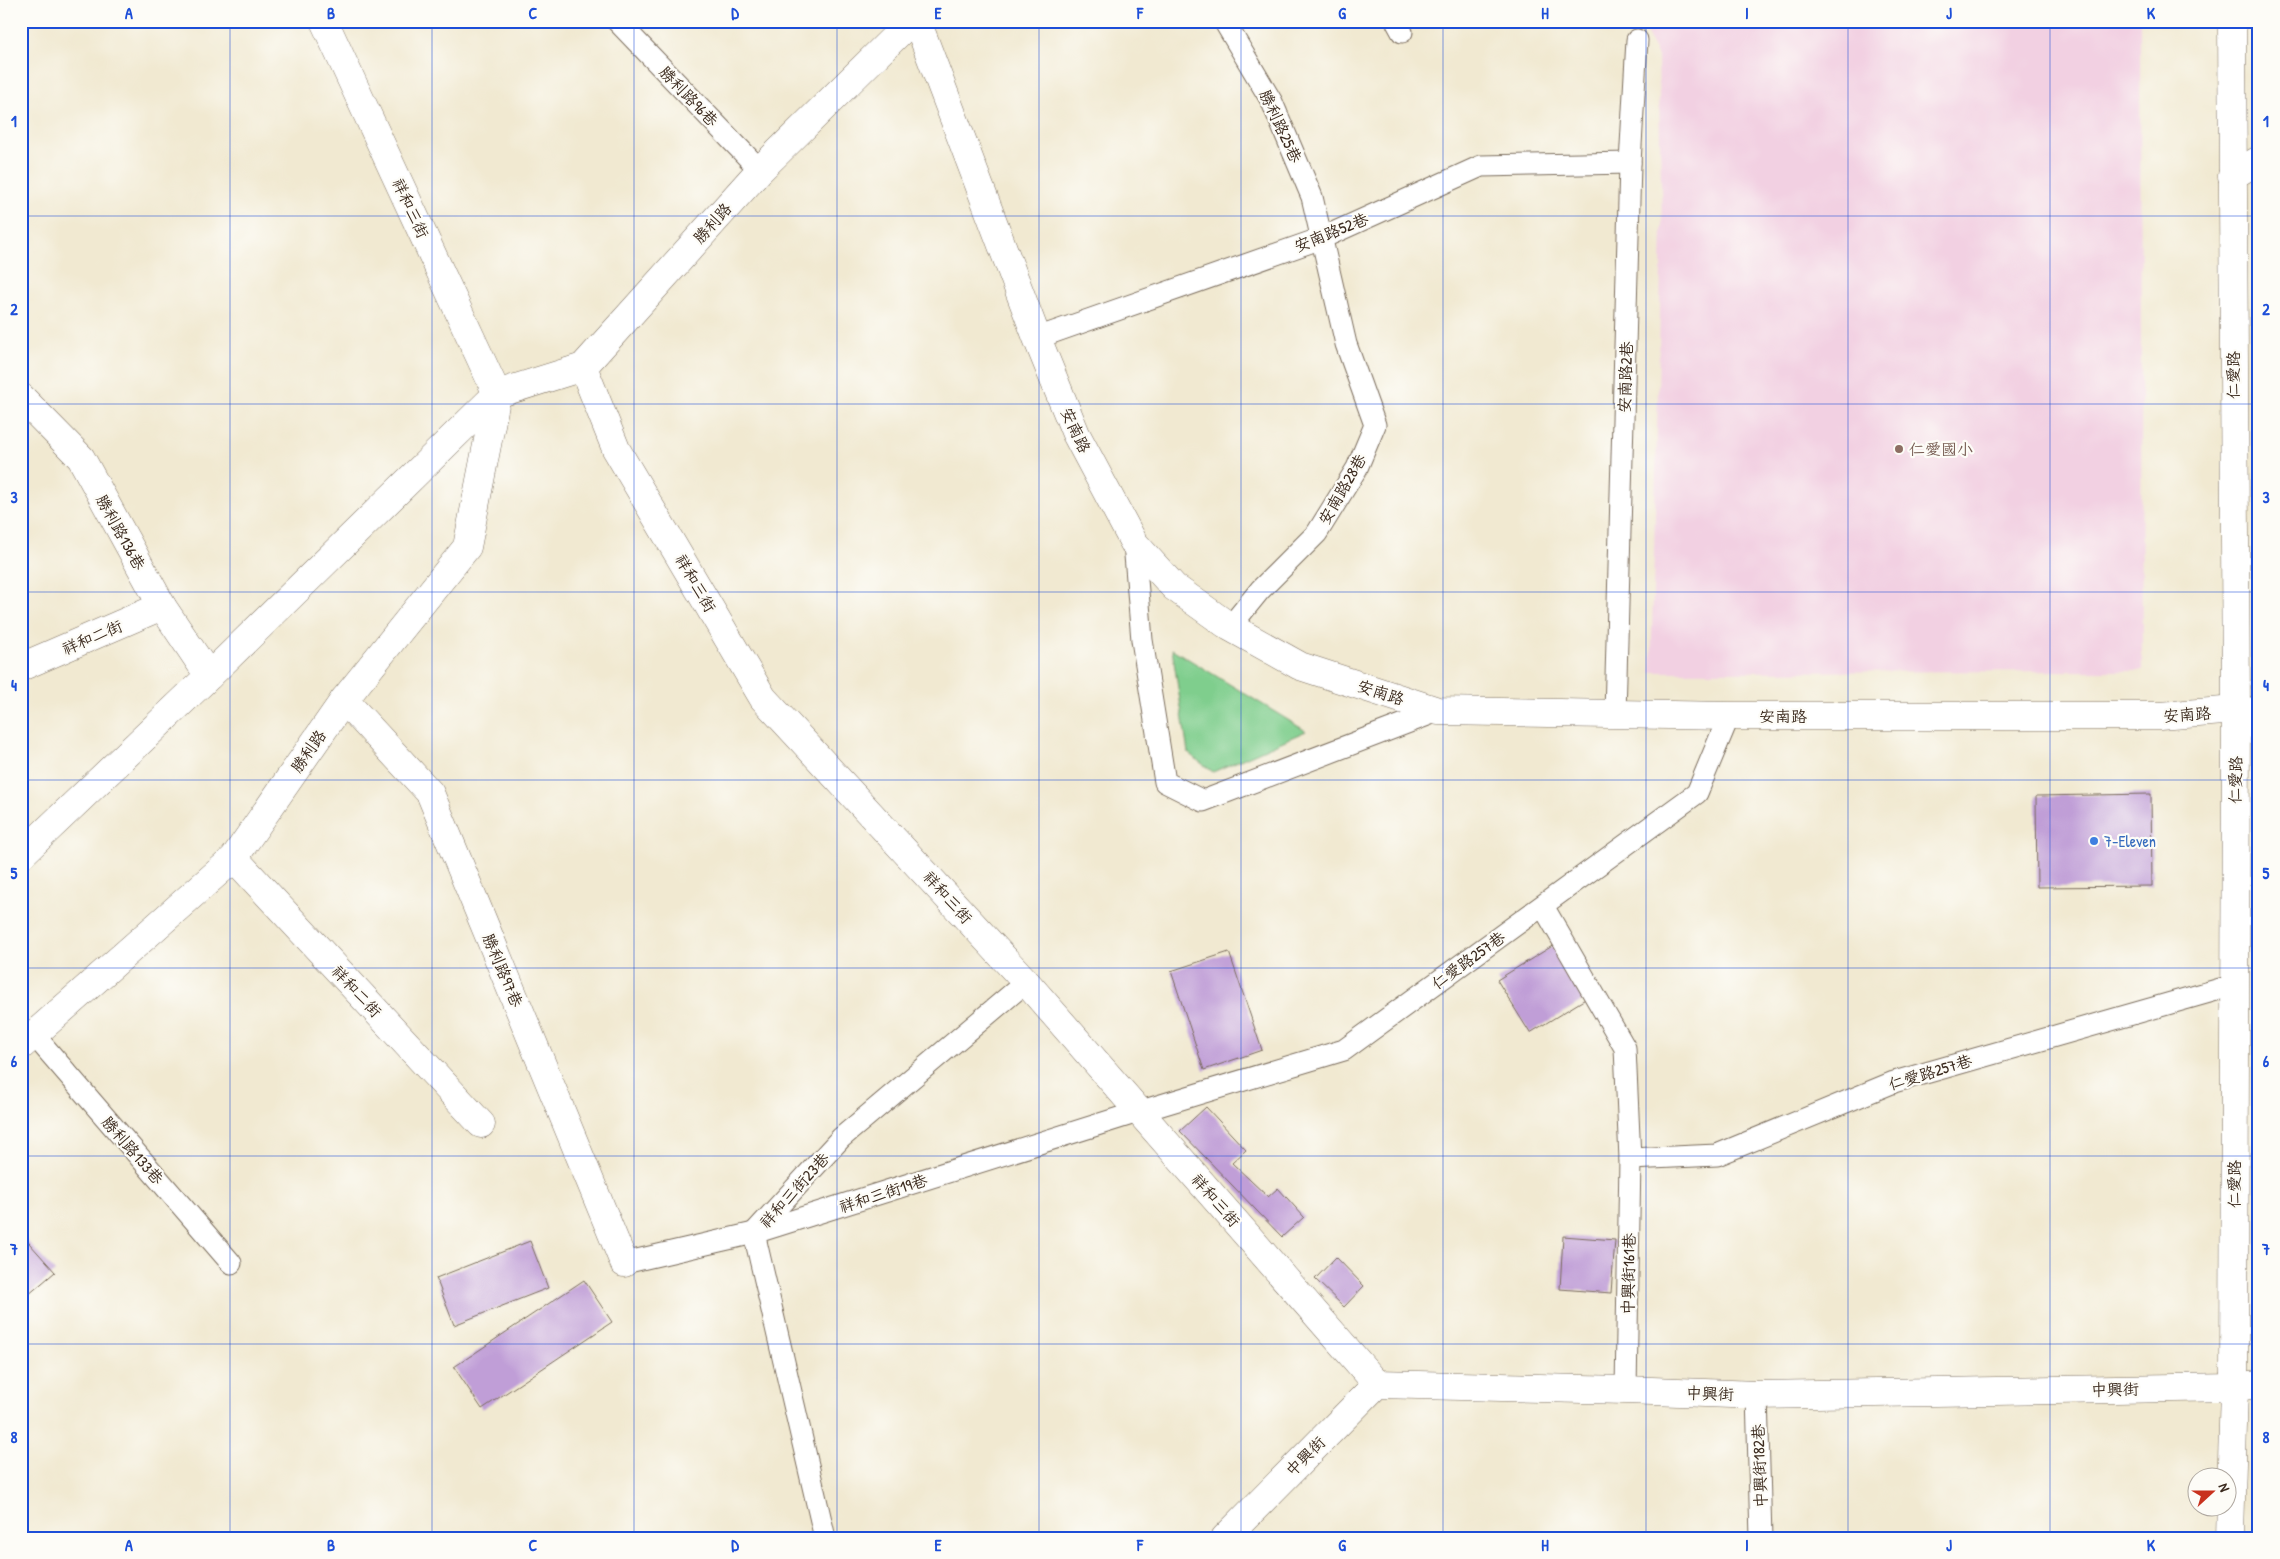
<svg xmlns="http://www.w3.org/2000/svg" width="2280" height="1559" font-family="'Patrick Hand','LXGW WenKai TC',sans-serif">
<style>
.built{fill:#f2d0e2}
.green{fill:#7fce8d;stroke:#5d7c56}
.building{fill:#c09ed7}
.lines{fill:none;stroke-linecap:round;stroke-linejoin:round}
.service-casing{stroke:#7b6d5d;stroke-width:23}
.minor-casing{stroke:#7b6d5d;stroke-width:29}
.service{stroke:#fff;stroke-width:21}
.minor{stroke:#fff;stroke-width:28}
.grid{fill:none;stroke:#1d4ed8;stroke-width:1;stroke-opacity:0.55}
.education-dot{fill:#8d6e63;stroke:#fdfcf7;stroke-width:2}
.shop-dot{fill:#3f7fe0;stroke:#fdfcf7;stroke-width:2}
.labels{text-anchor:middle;stroke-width:4.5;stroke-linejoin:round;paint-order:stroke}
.street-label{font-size:16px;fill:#3b2a1e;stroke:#fdfcf7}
.education-label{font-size:16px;fill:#785e54;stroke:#fdfcf7;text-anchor:start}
.shop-label{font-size:16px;fill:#366cbe;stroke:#fdfcf7;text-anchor:start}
.neatline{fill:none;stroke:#1d4ed8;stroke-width:2}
.grid-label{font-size:16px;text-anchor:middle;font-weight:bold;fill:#1d4ed8}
</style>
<rect width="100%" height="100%" fill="#fdfcf7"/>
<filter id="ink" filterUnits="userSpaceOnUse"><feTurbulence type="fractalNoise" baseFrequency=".02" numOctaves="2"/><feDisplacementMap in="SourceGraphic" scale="10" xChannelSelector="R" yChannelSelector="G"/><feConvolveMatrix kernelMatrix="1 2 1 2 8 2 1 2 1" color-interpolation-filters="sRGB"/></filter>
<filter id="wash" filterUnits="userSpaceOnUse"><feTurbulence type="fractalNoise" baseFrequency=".0096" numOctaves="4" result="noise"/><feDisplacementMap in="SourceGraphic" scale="20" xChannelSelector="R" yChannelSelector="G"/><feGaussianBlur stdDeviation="1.12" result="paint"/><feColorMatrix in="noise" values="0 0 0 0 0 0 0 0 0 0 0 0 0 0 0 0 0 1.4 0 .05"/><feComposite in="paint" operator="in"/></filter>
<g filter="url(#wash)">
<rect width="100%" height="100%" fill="#f1e9d1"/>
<path class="built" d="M1641 21H2140L2142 671 1651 672 1662 227 1658 57Z"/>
<path class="green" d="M1172 649 1306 731 1213 772 1188 753Z"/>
<g id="blocks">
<g class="building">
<path d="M2151 794 2152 886 2037 887 2036 796Z"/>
<path d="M1554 945 1587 998 1530 1033 1497 980Z"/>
<path d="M1229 952 1262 1050 1204 1070 1171 971Z"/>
<path d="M1206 1107 1246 1150 1232 1163 1268 1197 1278 1188 1304 1217 1282 1237 1180 1131Z"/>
<path d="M21 1234 55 1272 21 1301Z"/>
<path d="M1563 1236 1615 1240 1611 1293 1560 1289Z"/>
<path d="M530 1241 548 1288 454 1325 436 1278Z"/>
<path d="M1336 1257 1364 1286 1344 1307 1315 1279Z"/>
<path d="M584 1280 612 1322 482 1409 454 1367Z"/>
</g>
</g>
</g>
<g filter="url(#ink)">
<use href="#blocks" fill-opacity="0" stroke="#7b6d5d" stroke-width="1"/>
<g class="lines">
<defs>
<g id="service">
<path d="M617 21 760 170"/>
<path d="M1224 21 1272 102 1312 197 1346 344 1375 425 1357 468 1317 533 1260 590 1230 627"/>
<path d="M1396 21 1402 32"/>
<path d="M1037 338 1322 238 1481 166 1630 163"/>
<path d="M1134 543 1142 640 1165 782 1203 801 1438 711"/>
<path d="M2236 710 2259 707"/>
<path d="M1615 714 1630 163 1637 40"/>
<path d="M1543 906 1625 1048 1630 1159 1626 1390"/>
<path d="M35 1036 231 1263"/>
<path d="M1630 1159 1717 1155 1894 1082 2234 985"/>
<path d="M624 1263 754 1233 1138 1112 1344 1050 1697 793 1729 716"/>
<path d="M1757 1395 1761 1538"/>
<path d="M825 1538 754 1233 841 1138 1026 982"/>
</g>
<g id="minor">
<path d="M324 21 497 394"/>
<path d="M917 21 1037 338 1076 434 1134 543 1174 587 1230 627 1300 666 1438 711 1729 716H2160L2236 710"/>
<path d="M2232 176 2259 160"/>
<path d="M583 367 616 449 763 698 1026 982 1377 1384"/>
<path d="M21 397 81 458 162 606 209 676"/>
<path d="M21 667 162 606"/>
<path d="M344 700 430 793 624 1263"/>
<path d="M21 855 209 676 497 394 583 367 760 170 911 21"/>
<path d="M234 858 481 1124"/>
<path d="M21 1046 234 858 344 700 467 547 497 394"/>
<path d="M1225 1538 1377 1384 1626 1390 1757 1395 2234 1387 2259 1384"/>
<path d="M2230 1538 2234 1387 2236 710 2232 21"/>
</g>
</defs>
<use href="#service" class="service-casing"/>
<use href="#minor" class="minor-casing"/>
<use href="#service" class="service"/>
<use href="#minor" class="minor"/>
</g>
</g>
<path class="grid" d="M230 21V1538M432 21V1538M634 21V1538M837 21V1538M1039 21V1538M1241 21V1538M1443 21V1538M1646 21V1538M1848 21V1538M2050 21V1538M21 216H2259M21 404H2259M21 592H2259M21 780H2259M21 968H2259M21 1156H2259M21 1344H2259"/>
<circle class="education-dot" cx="1899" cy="449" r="5"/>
<circle class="shop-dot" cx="2094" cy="841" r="5"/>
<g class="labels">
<g class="street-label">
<text transform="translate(689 96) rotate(46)" y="6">勝利路96巷</text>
<text transform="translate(1281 126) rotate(65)" y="6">勝利路25巷</text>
<text transform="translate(411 208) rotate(65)" y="6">祥和三街</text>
<text transform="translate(712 223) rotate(-48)" y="6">勝利路</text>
<text transform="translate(1331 232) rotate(-22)" y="6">安南路52巷</text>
<text transform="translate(2233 375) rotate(-90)" y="6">仁愛路</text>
<text transform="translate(1625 377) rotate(-88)" y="6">安南路2巷</text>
<text transform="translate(1076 430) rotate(65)" y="6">安南路</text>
<text transform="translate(1342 489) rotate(-60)" y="6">安南路28巷</text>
<text transform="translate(121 532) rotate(61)" y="6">勝利路136巷</text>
<text transform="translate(696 583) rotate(60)" y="6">祥和三街</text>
<text transform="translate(92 637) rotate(-23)" y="6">祥和二街</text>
<text transform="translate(1381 692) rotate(18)" y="6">安南路</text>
<text transform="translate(2187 714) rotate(-4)" y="6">安南路</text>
<text x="1783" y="722">安南路</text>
<text transform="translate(308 751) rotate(-55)" y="6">勝利路</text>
<text transform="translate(2235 780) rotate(-89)" y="6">仁愛路</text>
<text transform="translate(948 897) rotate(48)" y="6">祥和三街</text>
<text transform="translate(1468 960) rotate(-36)" y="6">仁愛路257巷</text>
<text transform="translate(503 970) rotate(67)" y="6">勝利路97巷</text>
<text transform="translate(357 991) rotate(47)" y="6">祥和二街</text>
<text transform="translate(1930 1072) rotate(-17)" y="6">仁愛路257巷</text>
<text transform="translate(133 1150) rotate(49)" y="6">勝利路133巷</text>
<text transform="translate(2234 1184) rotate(-90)" y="6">仁愛路</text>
<text transform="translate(794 1190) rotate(-48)" y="6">祥和三街23巷</text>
<text transform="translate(883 1193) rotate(-18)" y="6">祥和三街19巷</text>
<text transform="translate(1216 1200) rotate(49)" y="6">祥和三街</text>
<text transform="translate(1628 1274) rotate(-89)" y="6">中興街161巷</text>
<text transform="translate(2115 1389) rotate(-1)" y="6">中興街</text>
<text transform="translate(1710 1393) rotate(2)" y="6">中興街</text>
<text transform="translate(1305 1456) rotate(-45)" y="6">中興街</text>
<text transform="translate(1759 1466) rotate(-92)" y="6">中興街182巷</text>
</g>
<g class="education-label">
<text x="1909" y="455">仁愛國小</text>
</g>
<g class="shop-label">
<text x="2104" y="847">7-Eleven</text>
</g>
</g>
<rect width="2280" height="1559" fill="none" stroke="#fdfcf7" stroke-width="55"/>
<g transform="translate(2212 1492) rotate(69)"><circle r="24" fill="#fdfcf7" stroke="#afa8a0"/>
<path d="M0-4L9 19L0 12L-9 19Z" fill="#c8321e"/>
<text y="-8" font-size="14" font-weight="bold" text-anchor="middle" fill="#3b2a1e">N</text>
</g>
<rect x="28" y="28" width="2224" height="1504" class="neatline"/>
<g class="grid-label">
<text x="129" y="19">A</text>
<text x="331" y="19">B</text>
<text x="533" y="19">C</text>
<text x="735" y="19">D</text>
<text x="938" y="19">E</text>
<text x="1140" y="19">F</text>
<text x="1342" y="19">G</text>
<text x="1545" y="19">H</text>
<text x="1747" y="19">I</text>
<text x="1949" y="19">J</text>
<text x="2151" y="19">K</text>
<text x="14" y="127">1</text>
<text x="2266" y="127">1</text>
<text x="14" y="315">2</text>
<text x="2266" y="315">2</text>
<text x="14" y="503">3</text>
<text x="2266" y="503">3</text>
<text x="14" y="691">4</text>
<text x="2266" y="691">4</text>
<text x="14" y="879">5</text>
<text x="2266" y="879">5</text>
<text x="14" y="1067">6</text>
<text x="2266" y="1067">6</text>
<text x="14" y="1255">7</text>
<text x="2266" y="1255">7</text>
<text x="14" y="1443">8</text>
<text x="2266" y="1443">8</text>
<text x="129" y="1551">A</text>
<text x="331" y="1551">B</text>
<text x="533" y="1551">C</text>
<text x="735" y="1551">D</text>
<text x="938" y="1551">E</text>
<text x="1140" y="1551">F</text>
<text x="1342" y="1551">G</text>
<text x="1545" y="1551">H</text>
<text x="1747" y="1551">I</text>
<text x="1949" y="1551">J</text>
<text x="2151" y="1551">K</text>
</g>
</svg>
